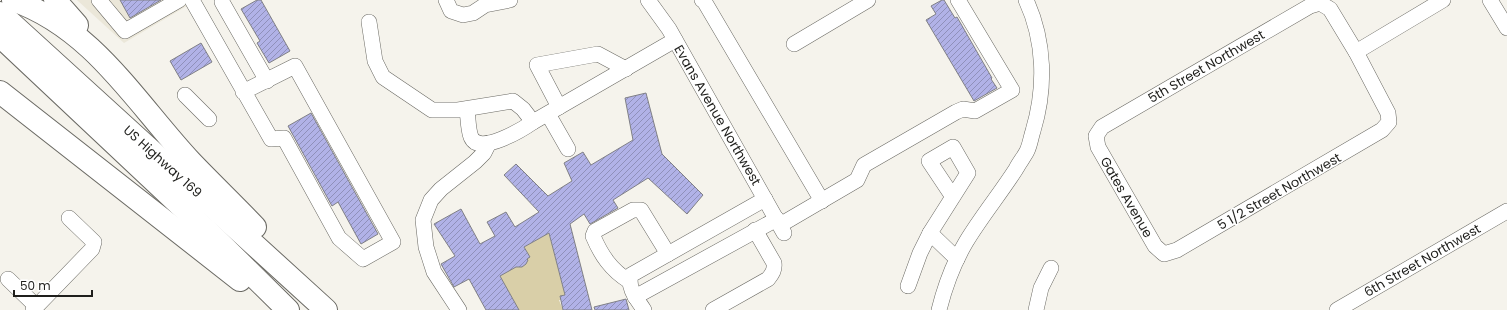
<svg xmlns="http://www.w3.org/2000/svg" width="1507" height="310" font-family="Poppins,sans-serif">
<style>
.built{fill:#ebe7d9}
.grass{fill:#d9cfa8}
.building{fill:url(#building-hatch);stroke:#808086}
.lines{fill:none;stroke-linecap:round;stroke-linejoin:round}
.minor-casing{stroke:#6a6963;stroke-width:16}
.highway-casing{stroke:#6a6963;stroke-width:24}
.minor{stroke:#fff;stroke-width:15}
.highway{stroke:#fff;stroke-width:22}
.labels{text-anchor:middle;stroke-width:3;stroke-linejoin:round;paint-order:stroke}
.street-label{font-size:13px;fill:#1f1f1c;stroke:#fff}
</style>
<defs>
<pattern id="building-hatch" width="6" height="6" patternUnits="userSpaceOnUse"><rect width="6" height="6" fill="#b1b2e7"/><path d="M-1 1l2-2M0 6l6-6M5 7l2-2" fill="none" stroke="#8f90ba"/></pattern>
</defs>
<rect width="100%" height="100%" fill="#f5f3ec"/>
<path class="built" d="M77 0H197L124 43Z"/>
<path class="grass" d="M549 233 565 295 560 296 561 300H559L563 310H518L496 269 528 260 527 259 530 257 524 247Z"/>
<g class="building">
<path d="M120 0H161L130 18Z"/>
<path d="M257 0H261L290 51 269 63 257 43 260 41 241 9Z"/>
<path d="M942 0H944L955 18 957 17 992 78 991 79 997 88 974 101 926 20 936 14 931 6Z"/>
<path d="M201 43 212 62 181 80 170 61Z"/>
<path d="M646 93 662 154 703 195 687 214 648 178 613 200 618 208 590 224 584 214 570 224 592 310H563L560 296 565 295 549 233 524 247 530 257 527 259 528 260 526 264 522 267H516L500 276 519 310H486L469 279 454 287 441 264 455 256 434 224 461 209 480 244 495 236 487 222 506 212 515 227 539 212 504 175 516 164 548 196 572 181 564 163 583 152 591 165 633 140 625 98Z"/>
<path d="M311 113 378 234 361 244 338 202 332 206 288 126Z"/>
<path d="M626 299 629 310H595L594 307Z"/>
</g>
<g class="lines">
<defs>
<g id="minor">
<path d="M99 0 125 31 179 0"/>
<path d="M192 0 271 139 284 138 339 238 363 259 393 242 295 66 243 92"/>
<path d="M446 0 451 11 463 15 473 13 485 5 510 0"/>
<path d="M648 0 669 29 784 233"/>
<path d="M702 0 704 1 822 201"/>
<path d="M1490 0 1507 28"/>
<path d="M222 2 267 81"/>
<path d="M1320 3 1330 9 1356 52 1388 113 1389 122 1382 130 1177 250 1164 254 1155 246 1098 147 1096 136 1102 127 1310 6Z"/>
<path d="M369 22 375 61 383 77 432 110H458L513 101 523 109 533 122 675 40"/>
<path d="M794 44 868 0"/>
<path d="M1356 52 1443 0"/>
<path d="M185 95 209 119"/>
<path d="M559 107 537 65 598 54 626 69"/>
<path d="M467 109C468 116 468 130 471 137 479 156 523 129 533 122"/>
<path d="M548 114 568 149"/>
<path d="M953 197 929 161 953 147 968 173 930 233 957 259"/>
<path d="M780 225 857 180 864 165 956 112 963 109 975 111 1012 90 958 0"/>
<path d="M8 279 36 306"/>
<path d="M629 281C611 270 601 255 593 236L595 231 633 210H641L668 254"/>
<path d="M908 286 920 253 930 233"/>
<path d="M635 297 777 219"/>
<path d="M33 310 92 249 94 242 69 218"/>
<path d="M459 310 434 272 426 247 423 220 431 200 441 189 475 162 484 153 489 143"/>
<path d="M644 310C637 299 627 288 631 275L765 199"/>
<path d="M713 310 768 279C772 274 775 270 774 263L755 230"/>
<path d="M939 310C945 286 953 264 966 242 981 217 1000 194 1016 169 1019 163 1024 157 1027 151 1030 145 1031 137 1033 131 1046 88 1045 41 1026 0"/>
<path d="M1036 310 1041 288 1051 268"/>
<path d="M1337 310 1507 211"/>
</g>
<g id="highway">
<path d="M13 0C93 28 136 103 191 162 212 184 234 205 255 227"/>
<path d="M55 0 77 25"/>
<path d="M0 13 326 310"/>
<path d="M0 36 217 240 288 310"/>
<path d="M0 92 240 280"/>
</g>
</defs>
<use href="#minor" class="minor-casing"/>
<use href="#highway" class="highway-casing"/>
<use href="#minor" class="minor"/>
<use href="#highway" class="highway"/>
</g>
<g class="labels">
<g class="street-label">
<text transform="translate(1206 66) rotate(-30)" y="5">5th Street Northwest</text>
<text transform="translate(718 115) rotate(60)" y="5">Evans Avenue Northwest</text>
<text transform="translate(163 161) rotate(42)" y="5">US Highway 169</text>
<text transform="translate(1279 191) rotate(-30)" y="5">5 1/2 Street Northwest</text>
<text transform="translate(1127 197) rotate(60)" y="5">Gates Avenue</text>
<text transform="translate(1422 260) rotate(-30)" y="5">6th Street Northwest</text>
</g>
</g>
<path d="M14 290v6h78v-6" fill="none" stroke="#1f1f1c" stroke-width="2"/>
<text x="20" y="290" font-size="12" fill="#1f1f1c" stroke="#ffffff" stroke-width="3" paint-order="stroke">50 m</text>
</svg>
